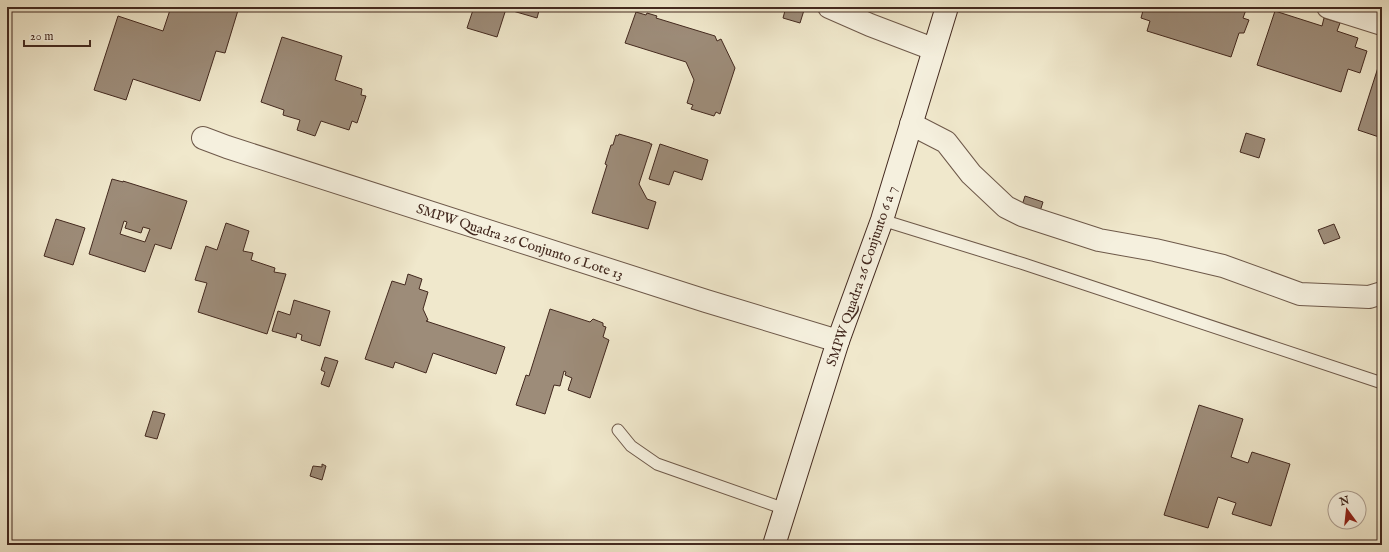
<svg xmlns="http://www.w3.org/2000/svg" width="1389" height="552" font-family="'IM FELL English',serif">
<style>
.building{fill:#9d8c79;stroke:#43291f;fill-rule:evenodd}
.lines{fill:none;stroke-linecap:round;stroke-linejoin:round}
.lane-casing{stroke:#6e594a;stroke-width:13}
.street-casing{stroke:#6e594a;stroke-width:24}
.secondary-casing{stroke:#43291f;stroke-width:24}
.lane{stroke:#f5f0de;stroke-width:11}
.street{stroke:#f5f0de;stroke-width:22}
.secondary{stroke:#f5f0de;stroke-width:22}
.labels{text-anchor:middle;stroke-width:3;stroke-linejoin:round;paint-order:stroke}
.street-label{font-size:14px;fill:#43291f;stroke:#f5f0de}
</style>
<rect width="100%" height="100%" fill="#f0e8cc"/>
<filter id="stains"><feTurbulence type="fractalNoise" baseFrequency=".005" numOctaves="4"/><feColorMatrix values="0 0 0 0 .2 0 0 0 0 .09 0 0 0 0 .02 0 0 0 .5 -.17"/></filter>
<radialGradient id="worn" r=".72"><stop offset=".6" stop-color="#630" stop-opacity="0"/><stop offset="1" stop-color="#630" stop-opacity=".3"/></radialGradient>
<g class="building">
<path d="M171 7H239L225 53 216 51 200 101 133 79 126 100 94 90 118 16 163 31Z"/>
<path d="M474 7H540L537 18 506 9 497 37 467 28Z"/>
<path d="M786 7H805L800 23 783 18Z"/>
<path d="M1144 7H1247L1243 18 1249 20 1244 33H1239L1231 57 1147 31 1150 21 1141 18Z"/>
<path d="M1275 11 1322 26 1324 18 1340 23 1337 31 1358 38 1355 47 1367 51 1360 73 1348 69 1341 92 1257 65Z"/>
<path d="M636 12 646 15 647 13 657 16 656 18 715 36 717 41 721 39 735 68 720 114 716 112 714 116 691 109 693 105 687 103 694 80 686 62 625 43Z"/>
<path d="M282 37 342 56 335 80 362 89 361 95 366 96 357 123 352 121 349 130 321 121 315 136 297 130 300 120 283 115 284 110 261 102Z"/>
<path d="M1382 55V138L1358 130Z"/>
<path d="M1246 133 1265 139 1259 158 1240 152Z"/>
<path d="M619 134 650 143V144H652L639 184 647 199 656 202 648 229 592 213 607 165 605 164 611 145H613L616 135 618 136Z"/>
<path d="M660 144 708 160 702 180 674 171 669 185 649 179Z"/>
<path d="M112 179 123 182V181L187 201 171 249 155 244 145 272 89 254ZM124 221 127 222 125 228 141 233 143 227 150 229 145 242 120 234Z"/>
<path d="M1025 196 1043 202 1034 230 1016 224Z"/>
<path d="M56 219 85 228 73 265 44 256Z"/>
<path d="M226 223 249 231 243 251 253 253 251 260 275 268 274 272 286 274 267 334 198 312 207 283 195 280 206 246 217 250Z"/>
<path d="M1334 224 1340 238 1324 244 1318 230Z"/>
<path d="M408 274 422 279 419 289 428 292 423 309 428 320 426 321 505 347 496 374 433 353 426 373 395 362 393 368 365 359 392 281 405 285Z"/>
<path d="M294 300 330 311 320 346 301 340 302 335 297 333 296 338 272 331 278 311 290 315Z"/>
<path d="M550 309 590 322 593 319 603 323V326L606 327 603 337 609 340 590 398 568 390 572 378 565 375 566 372 564 371 560 386 554 385 545 414 516 405 526 375 529 376Z"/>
<path d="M325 357 338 361 329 387 321 384 325 372 321 370Z"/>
<path d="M1199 405 1243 419 1231 457 1248 463 1252 452 1290 464 1271 526 1232 514 1236 503 1218 497 1208 528 1164 515Z"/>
<path d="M153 411 165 414 157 439 145 436Z"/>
<path d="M322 464 326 466 322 480 310 476 313 466 322 467Z"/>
</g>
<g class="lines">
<defs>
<g id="lane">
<path d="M882 220 1024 264 1382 383"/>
<path d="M618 430 631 446 657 464 785 509"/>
</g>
<g id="street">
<path d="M829 7 870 25 933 49"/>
<path d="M1328 7 1382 24"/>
<path d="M911 124 946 142 971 174 1006 207 1022 215 1099 240 1155 250 1223 266 1300 294 1369 297 1382 293"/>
<path d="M203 138 227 147 706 301 838 341"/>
</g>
<path id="secondary" d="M774 545 838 341 882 220 947 7"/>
</defs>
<use href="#lane" class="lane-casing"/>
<use href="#street" class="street-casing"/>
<use href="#secondary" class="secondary-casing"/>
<use href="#lane" class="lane"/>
<use href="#street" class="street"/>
<use href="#secondary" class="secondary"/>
</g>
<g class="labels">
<g class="street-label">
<text transform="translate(520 241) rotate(18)" y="5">SMPW Quadra 26 Conjunto 6 Lote 13</text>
<text transform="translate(861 276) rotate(-71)" y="5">SMPW Quadra 26 Conjunto 6 a 7</text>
</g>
</g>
<rect width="1389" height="552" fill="none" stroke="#f0e8cc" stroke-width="24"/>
<rect x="8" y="8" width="1373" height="536" fill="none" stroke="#43291f" stroke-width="2"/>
<rect x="12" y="12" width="1365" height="528" fill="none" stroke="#43291f"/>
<g transform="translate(1347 510) rotate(345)"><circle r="19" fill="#f5f0de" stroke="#aea092"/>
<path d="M0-3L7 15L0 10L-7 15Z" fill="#8f2418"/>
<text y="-6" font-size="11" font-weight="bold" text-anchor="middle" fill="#43291f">N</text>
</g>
<path d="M24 40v6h66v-6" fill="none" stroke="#43291f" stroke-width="2"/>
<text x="30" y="40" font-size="12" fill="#43291f" stroke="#f5f0de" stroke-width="3" paint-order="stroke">20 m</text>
<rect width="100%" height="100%" filter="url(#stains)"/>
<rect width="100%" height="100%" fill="url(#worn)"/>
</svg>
